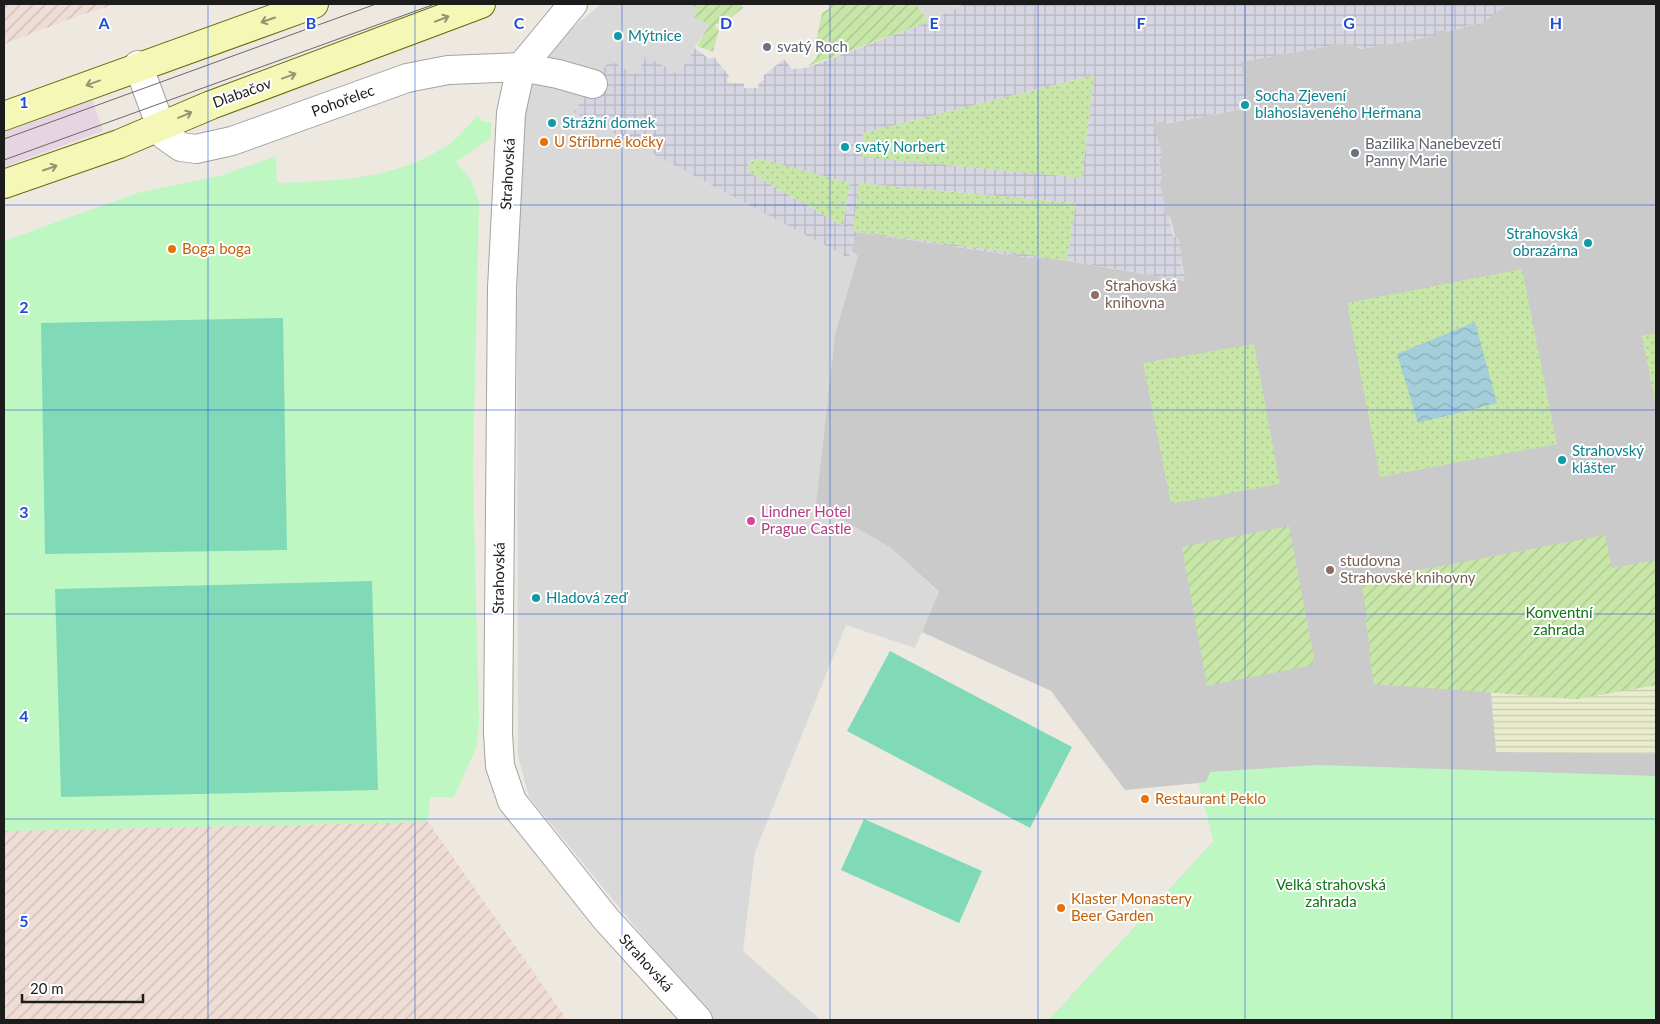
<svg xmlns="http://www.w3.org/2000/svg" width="1660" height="1024" font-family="Lato,sans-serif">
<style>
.residential{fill:#dad9d9}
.religious{fill:#cacaca}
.military{fill:url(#military-furrows)}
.railway{fill:#e6d4e3}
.farmland{fill:url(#farmland-rules)}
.grass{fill:url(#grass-dots)}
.park{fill:#bff7c3}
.garden{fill:url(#garden-furrows)}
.pitch{fill:#81dab7}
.plaza{fill:url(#plaza-grid);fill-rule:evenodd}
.water{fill:url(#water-waves)}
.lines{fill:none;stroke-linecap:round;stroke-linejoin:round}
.street-casing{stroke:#a3a3a3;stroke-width:30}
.secondary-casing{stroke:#636d08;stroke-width:30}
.street{stroke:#fff;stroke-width:28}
.secondary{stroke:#f4f7b6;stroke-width:28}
.tram{stroke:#6a6a6a;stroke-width:1}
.oneway{stroke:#939471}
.grid{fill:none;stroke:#1d4ed8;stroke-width:1;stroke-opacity:0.55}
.culture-dot{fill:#0f9aa8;stroke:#fff;stroke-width:2}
.worship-dot{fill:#6b7280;stroke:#fff;stroke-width:2}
.food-dot{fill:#e8710a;stroke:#fff;stroke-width:2}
.education-dot{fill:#8d6e63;stroke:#fff;stroke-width:2}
.hotel-dot{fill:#d1479c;stroke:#fff;stroke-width:2}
.labels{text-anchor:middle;stroke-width:4;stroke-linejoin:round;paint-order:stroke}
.culture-label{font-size:15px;fill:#0d838f;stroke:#fff;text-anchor:start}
.worship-label{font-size:15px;fill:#5b616d;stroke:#fff;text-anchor:start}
.street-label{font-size:15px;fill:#1c1c1c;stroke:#fff}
.food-label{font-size:15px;fill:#c56008;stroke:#fff;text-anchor:start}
.education-label{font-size:15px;fill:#785e54;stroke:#fff;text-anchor:start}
.hotel-label{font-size:15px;fill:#b23c85;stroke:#fff;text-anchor:start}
.park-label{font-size:15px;fill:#0f7517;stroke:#fff}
.grid-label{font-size:16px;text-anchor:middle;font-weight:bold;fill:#1d4ed8;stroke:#fff;stroke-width:4;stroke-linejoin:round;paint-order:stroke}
</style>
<defs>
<pattern id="military-furrows" width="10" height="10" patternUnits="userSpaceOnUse" patternTransform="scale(1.25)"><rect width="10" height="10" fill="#efdcd5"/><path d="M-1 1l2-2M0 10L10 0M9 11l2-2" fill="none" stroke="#ccbcb6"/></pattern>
<pattern id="farmland-rules" width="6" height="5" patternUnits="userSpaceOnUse" patternTransform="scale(1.25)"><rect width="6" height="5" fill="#e9eccd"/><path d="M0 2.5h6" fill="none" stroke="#c7caaf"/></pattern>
<pattern id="grass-dots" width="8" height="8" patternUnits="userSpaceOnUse" patternTransform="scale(1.25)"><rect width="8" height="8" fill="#c7e6a8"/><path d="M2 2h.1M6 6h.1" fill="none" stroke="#aac590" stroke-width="1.8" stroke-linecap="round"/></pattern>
<pattern id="garden-furrows" width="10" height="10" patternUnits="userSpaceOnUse" patternTransform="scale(1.25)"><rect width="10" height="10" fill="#c7e6a8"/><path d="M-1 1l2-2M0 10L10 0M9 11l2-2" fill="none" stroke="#aac590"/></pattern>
<pattern id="plaza-grid" width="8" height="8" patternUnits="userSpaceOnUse" patternTransform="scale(1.25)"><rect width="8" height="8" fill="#d6d6e2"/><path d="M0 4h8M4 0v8" fill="none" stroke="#b7b7c1"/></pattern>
<pattern id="water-waves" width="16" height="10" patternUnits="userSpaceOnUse" patternTransform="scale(1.25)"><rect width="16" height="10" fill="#a3ceda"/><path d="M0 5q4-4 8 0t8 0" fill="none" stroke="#8cb0ba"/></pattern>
</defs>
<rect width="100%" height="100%" fill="#ede9e1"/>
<g class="residential">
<path d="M601 4H690L698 10 696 13 709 24 680 72 662 146 858 256 835 334 816 504 891 548 939 593 915 648 846 625 755 852 743 951 821 1020H715L676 977 529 797 518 756 517 314 522 127 533 82 549 48Z"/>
<path d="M916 4H964L928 22Z"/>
</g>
<path class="religious" d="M1506 4H1656V1020H1049L1214 841 1199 783 1125 790 1051 691 922 632 939 592 891 548 816 504 835 334 858 256 851 251 857 232 1039 259V256L1186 281 1170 217H1166L1159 180 1162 179 1153 123 1164 121 1165 124 1242 109 1240 98 1247 97 1240 62 1345 43 1355 44 1360 49 1429 37 1436 31 1445 30 1446 32 1475 24Z"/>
<g class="military">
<path d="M4 4H113V5L80 15 4 44Z"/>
<path d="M428 822 567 1020H4V831Z"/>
</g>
<path class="railway" d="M92 100 103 131 4 167V132Z"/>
<path class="farmland" d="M1656 685V754L1496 752 1491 692 1576 699Z"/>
<g class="grass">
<path d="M1094 75 1082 178 862 158 863 133Z"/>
<path d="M758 158 850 183 843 226 750 173 748 164Z"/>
<path d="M859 183 1076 203 1067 261 852 231Z"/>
<path d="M1522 269 1557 444 1380 477 1347 303Z"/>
<path d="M1656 333V407L1642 336Z"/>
<path d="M1254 344 1280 484 1171 504 1143 363Z"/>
</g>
<g class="park">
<path d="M478 115 483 122H491V138L456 162 472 181 479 203 473 469 479 723 476 748 454 797H430L428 822 4 831V241L137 193 223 175 276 156 277 182 281 183C341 180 391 180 445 147 457 140 468 125 478 115Z"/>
<path d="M1318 765 1656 776V1020H1049L1214 841 1198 783 1206 782 1210 772Z"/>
</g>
<g class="garden">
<path d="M690 4H740L743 8 723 24H716L715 26 719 30 713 52 697 46 709 24 693 16 698 10Z"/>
<path d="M831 4H916L928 22 808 66 816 59 820 46 816 41 822 13 830 8Z"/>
<path d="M1289 526 1313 652V665L1207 686 1182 547Z"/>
<path d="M1605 535 1612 568 1656 560V685L1576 699 1373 684 1374 674H1372L1369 648H1371L1369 644 1365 618 1367 617 1361 581Z"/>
</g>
<g class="pitch">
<path d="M283 318 287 550 45 554 41 323Z"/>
<path d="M372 581 378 790 61 797 55 589Z"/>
<path d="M890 651 1072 747 1030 828 847 731Z"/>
<path d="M864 819 982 871 959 923 841 870Z"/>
</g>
<path class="plaza" d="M964 4H1506L1503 8 1478 26 1475 24 1465 26V28L1446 32 1445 30 1436 31 1437 35 1428 37 1360 49 1359 46 1355 47V44L1345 45V43L1241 62 1247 97 1241 99 1242 109 1164 124V121L1154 123 1162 156 1159 161 1162 179 1160 180 1166 217 1169 216 1173 236 1179 239 1182 260 1180 261 1186 281 1040 256 1039 259 857 232 849 258 574 112 610 60 633 74 638 73 646 56 676 73 680 72 695 48 709 59 714 57 729 76 727 80 728 83H744V88H758L759 83 764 80 763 76 784 59 792 69 806 68 928 22ZM1094 75 1082 178 862 157 863 133ZM757 158 850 183 843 226 750 173 748 164ZM859 183 1076 203 1067 260 853 231Z"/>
<path class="water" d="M1475 322 1497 403 1418 423 1397 354Z"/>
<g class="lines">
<defs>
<g id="street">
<path d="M573 4 521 67 511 113 502 288 498 733 500 766 512 801 606 919 698 1020"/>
<path d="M138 65 164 135 181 147 196 149 232 141 407 78 448 70 521 67 558 74 593 84"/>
</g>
<g id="secondary">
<path d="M4 116 314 4"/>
<path d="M4 184 119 144 211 105 481 4"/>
</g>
</defs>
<use href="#street" class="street-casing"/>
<use href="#secondary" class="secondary-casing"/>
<use href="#street" class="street"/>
<use href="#secondary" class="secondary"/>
<g class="tram">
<path d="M4 139 376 4"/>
<path d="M4 160 435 4"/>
</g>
</g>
<defs><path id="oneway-shaft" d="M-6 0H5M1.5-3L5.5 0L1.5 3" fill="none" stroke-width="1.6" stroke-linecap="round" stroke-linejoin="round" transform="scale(1.25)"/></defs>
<g class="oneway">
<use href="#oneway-shaft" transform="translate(442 19) rotate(-21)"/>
<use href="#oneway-shaft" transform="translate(268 20) rotate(161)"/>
<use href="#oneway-shaft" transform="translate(289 76) rotate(-20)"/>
<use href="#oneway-shaft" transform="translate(93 83) rotate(160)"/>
<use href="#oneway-shaft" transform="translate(185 115) rotate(-23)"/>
<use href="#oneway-shaft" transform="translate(50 168) rotate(-19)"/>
</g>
<path class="grid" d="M208 4V1020M415 4V1020M622 4V1020M830 4V1020M1038 4V1020M1245 4V1020M1452 4V1020M4 205H1656M4 410H1656M4 614H1656M4 819H1656"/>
<g class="culture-dot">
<circle cx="618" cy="36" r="5"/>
<circle cx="1245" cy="105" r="5"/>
<circle cx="552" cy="123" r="5"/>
<circle cx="845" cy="147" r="5"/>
<circle cx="1588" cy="243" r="5"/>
<circle cx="1562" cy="460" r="5"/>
<circle cx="536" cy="598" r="5"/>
</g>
<g class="worship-dot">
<circle cx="767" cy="47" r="5"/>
<circle cx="1355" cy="153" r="5"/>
</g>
<g class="food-dot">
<circle cx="544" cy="142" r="5"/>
<circle cx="172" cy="249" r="5"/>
<circle cx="1145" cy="799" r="5"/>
<circle cx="1061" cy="908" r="5"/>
</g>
<g class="education-dot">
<circle cx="1095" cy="295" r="5"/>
<circle cx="1330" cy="570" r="5"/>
</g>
<circle class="hotel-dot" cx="751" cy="521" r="5"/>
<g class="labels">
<g class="culture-label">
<text x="628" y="41">Mýtnice</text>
<text x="1255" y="101">Socha Zjevení<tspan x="1255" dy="17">blahoslaveného Heřmana</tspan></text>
<text x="562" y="128">Strážní domek</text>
<text x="855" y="152">svatý Norbert</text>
<text x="1578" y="239" text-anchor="end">Strahovská<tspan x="1578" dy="17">obrazárna</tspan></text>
<text x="1572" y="456">Strahovský<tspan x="1572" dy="17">klášter</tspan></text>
<text x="546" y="603">Hladová zeď</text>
</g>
<g class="worship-label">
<text x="777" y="52">svatý Roch</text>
<text x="1365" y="149">Bazilika Nanebevzetí<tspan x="1365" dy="17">Panny Marie</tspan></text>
</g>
<g class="street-label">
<text transform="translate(242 93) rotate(-20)" y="5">Dlabačov</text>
<text transform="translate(343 101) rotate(-20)" y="5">Pohořelec</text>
<text transform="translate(508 174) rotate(-87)" y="5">Strahovská</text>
<text transform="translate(499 578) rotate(-89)" y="5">Strahovská</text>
<text transform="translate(646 963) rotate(48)" y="5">Strahovská</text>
</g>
<g class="food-label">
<text x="554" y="147">U Stříbrné kočky</text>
<text x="182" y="254">Boga boga</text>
<text x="1155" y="804">Restaurant Peklo</text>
<text x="1071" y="904">Klaster Monastery<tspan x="1071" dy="17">Beer Garden</tspan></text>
</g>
<g class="education-label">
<text x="1105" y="291">Strahovská<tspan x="1105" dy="17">knihovna</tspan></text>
<text x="1340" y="566">studovna<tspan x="1340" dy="17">Strahovské knihovny</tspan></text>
</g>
<g class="hotel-label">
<text x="761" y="517">Lindner Hotel<tspan x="761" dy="17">Prague Castle</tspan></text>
</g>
<g class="park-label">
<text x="1559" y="618">Konventní<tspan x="1559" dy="17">zahrada</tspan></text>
<text x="1331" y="890">Velká strahovská<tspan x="1331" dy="17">zahrada</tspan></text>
</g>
</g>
<g class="grid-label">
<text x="104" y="29">A</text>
<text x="311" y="29">B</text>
<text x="519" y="29">C</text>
<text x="726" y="29">D</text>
<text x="934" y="29">E</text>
<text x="1141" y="29">F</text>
<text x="1349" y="29">G</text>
<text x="1556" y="29">H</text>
<text x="24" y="108">1</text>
<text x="24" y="313">2</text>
<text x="24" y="518">3</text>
<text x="24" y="722">4</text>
<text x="24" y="927">5</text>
</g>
<rect width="1660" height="1024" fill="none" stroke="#1c1c1c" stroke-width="10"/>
<path d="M22 994v8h121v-8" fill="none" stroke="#1c1c1c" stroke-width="2.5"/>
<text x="30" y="994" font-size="15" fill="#1c1c1c" stroke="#ffffff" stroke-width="4" paint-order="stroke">20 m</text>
</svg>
